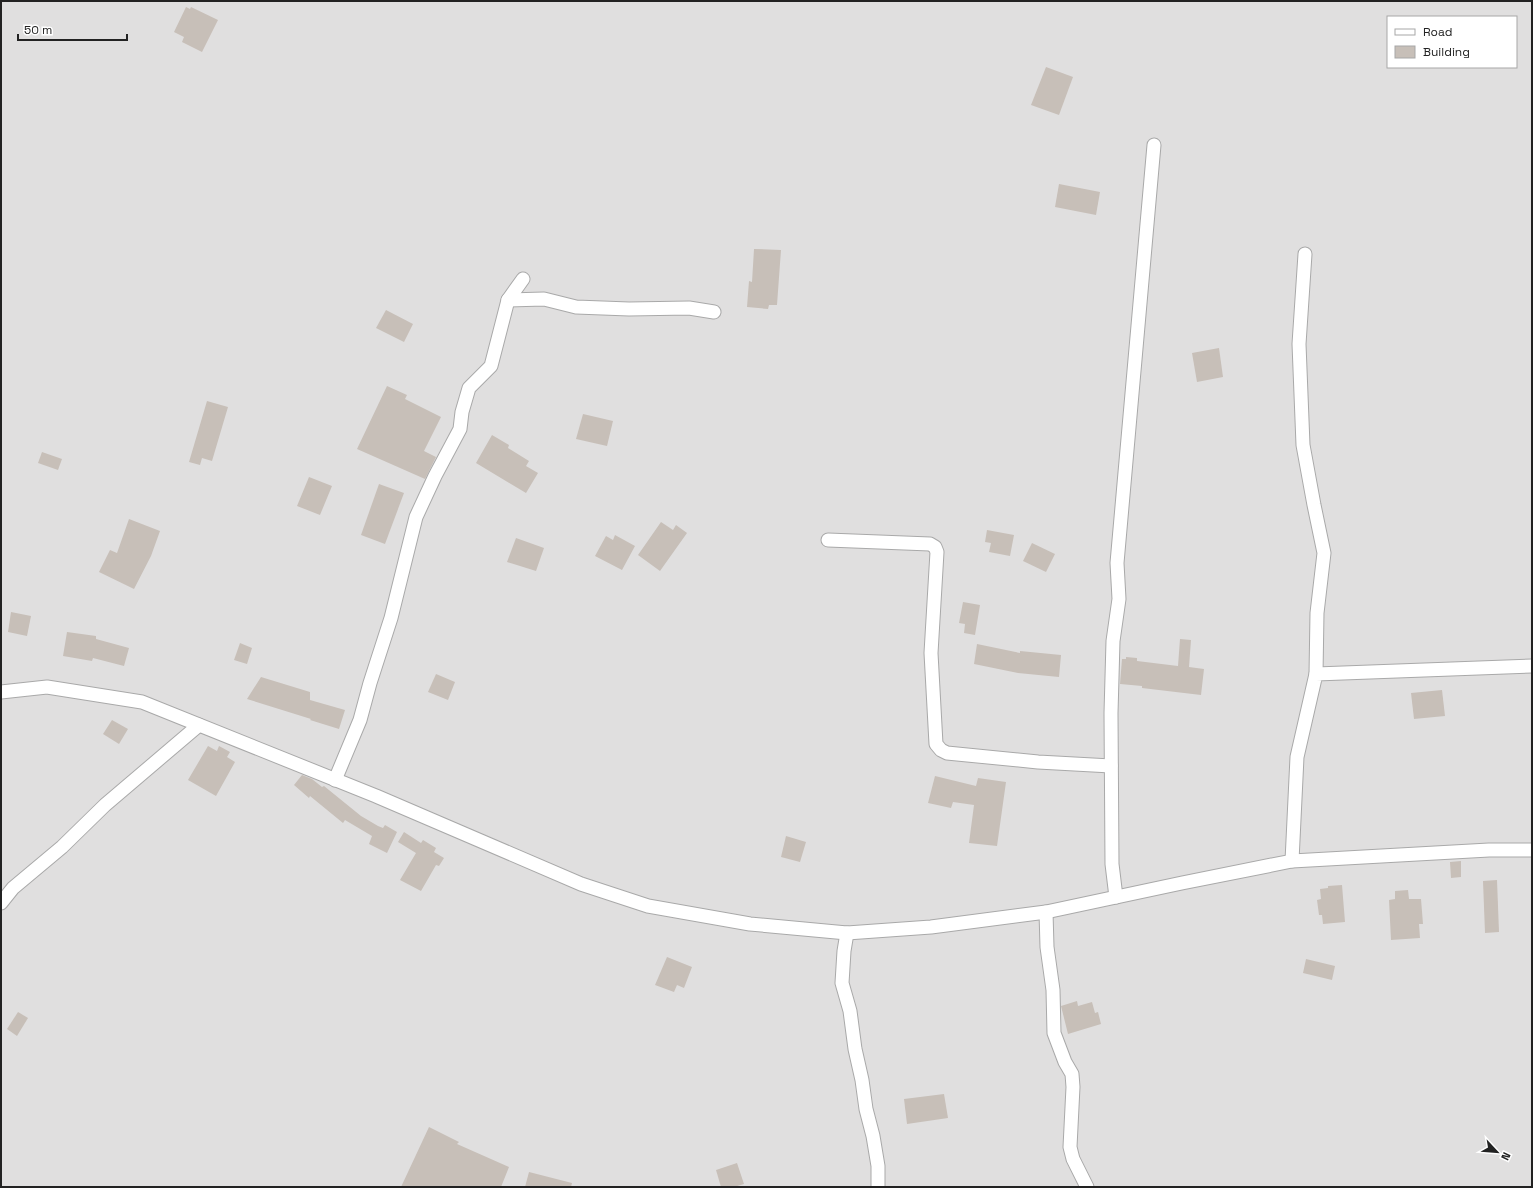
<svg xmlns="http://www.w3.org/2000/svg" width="1533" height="1188" font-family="'Space Grotesk',sans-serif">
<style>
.residential{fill:#e0dfdf;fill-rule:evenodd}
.building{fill:#c7bfb8}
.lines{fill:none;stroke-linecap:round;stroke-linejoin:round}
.street-casing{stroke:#a9a9a9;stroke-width:15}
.street{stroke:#fff;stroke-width:13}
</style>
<rect width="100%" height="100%" fill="#f2efe9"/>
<path class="residential" d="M1 1H1532V1187H1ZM1388 17H1516V67H1388Z"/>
<g class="building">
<path d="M186 7 190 9 191 7 218 20 202 52 182 42 184 37 174 32Z"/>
<path d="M1046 67 1073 77 1059 115 1031 105Z"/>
<path d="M1059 184 1100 192 1096 215 1055 207Z"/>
<path d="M754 249 781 250 777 305H769L768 309 747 307 749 281 752 282Z"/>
<path d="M386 310 413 324 404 342 376 328Z"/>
<path d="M1219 348 1223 377 1197 382 1192 353Z"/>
<path d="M387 386 407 395 405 399 441 417 424 451 436 457 425 479 357 449Z"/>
<path d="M207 401 228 407 212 461 202 458 200 465 189 462Z"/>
<path d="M583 414 613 421 607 446 576 439Z"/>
<path d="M492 435 509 445 508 448 529 461 526 466 538 473 526 493 476 463Z"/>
<path d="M42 452 62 459 58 470 38 463Z"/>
<path d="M309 477 332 486 320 515 297 506Z"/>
<path d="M379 484 404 493 385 544 361 535Z"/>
<path d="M129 519 160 531 151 556 134 589 99 572 110 550 117 553Z"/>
<path d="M661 522 673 530 676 525 687 533 660 571 638 555Z"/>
<path d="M987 530 1014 535 1010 556 989 552 991 543 985 542Z"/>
<path d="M615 535 635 546 622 570 595 556 606 536 613 540Z"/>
<path d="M516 538 544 548 536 571 507 562Z"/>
<path d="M1032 543 1055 554 1046 572 1023 561Z"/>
<path d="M963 602 980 605 975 635 964 633 965 624 959 623Z"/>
<path d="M11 612 31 616 27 636 8 632Z"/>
<path d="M67 632 96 636V639L129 648 124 666 93 658 92 661 63 656Z"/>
<path d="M1180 639 1191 640 1189 667 1204 669 1201 695 1142 688V686L1120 684 1122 659H1126V657L1137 658V661L1178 666Z"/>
<path d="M240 643 252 648 247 664 234 660Z"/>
<path d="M977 644 1020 653V651L1061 655 1059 677 1018 673 974 664Z"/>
<path d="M436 674 455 682 448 700 428 692Z"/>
<path d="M261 677 310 692V700L345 710 339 729 310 720 311 719 247 699Z"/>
<path d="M1442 690 1445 716 1414 719 1411 693Z"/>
<path d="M112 720 128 729 119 744 103 734Z"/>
<path d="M208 746 217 751 219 746 230 752 227 757 235 762 216 796 188 780Z"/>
<path d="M302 775 312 779 322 787 324 786 361 816 378 826 383 828 385 825 397 832 387 853 369 844 372 836 345 820 343 823 310 796 309 798 294 785Z"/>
<path d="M935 776 976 786 978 778 1006 782 997 846 969 843 974 805 953 802 951 808 928 803Z"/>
<path d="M404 832 421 843 423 840 436 848 434 852 444 858 439 866 436 865 421 891 400 880 416 853 398 842Z"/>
<path d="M786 836 806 842 800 862 781 857Z"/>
<path d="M1461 861V877L1451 878 1450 862Z"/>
<path d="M1497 880 1499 932 1485 933 1483 881Z"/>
<path d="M1342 885 1345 922 1323 924 1322 915H1319L1317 900 1321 899 1320 889 1328 888V886Z"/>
<path d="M1408 890 1409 899H1421L1423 924H1419L1420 938 1391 940 1389 900 1395 899V891Z"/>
<path d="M667 957 692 967 684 988 677 985 674 992 655 985Z"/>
<path d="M1306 959 1335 966 1332 980 1303 973Z"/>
<path d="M1077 1001 1078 1006 1092 1002 1095 1013 1098 1012 1101 1024 1068 1034 1061 1006Z"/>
<path d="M18 1012 28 1018 17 1036 7 1029Z"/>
<path d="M944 1094 948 1118 907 1124 904 1099Z"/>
<path d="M429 1127 459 1142 457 1144 509 1167 501 1187H401Z"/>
<path d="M737 1163 744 1184 734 1187H721L716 1170Z"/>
<path d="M529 1172 572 1183 571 1187H525Z"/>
</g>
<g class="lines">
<defs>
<g id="street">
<path d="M1305 254 1299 344 1303 445 1314 505 1324 553 1317 613 1316 674"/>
<path d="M508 300 544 299 576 307 629 309 689 308 714 312"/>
<path d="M828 540 930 544 935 547 937 552 931 653 936 744 941 750 947 753 1038 762 1111 766"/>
<path d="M1 692 47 687 142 702 376 796 581 884 648 906 750 924 847 933 931 927 1046 912 1182 883 1292 861 1489 850H1532"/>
<path d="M335 780 360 720 370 683 391 618 416 517 435 476 460 429 462 412 469 388 491 366 508 300 523 279"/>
<path d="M1292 861 1297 757 1316 674 1532 666"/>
<path d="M1116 897 1112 864 1111 713 1113 641 1119 599 1117 563 1154 145"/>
<path d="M1 903 13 888 62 847 105 805 199 725"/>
<path d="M1046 912 1047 947 1053 990 1054 1033 1065 1062 1072 1074 1073 1087 1070 1147 1073 1159 1087 1187"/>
<path d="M847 933 844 951 842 983 850 1011 855 1049 862 1080 866 1109 873 1136 878 1166V1187"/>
</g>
</defs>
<use href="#street" class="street-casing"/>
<use href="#street" class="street"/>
</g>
<rect width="1533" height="1188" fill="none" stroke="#222222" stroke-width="4"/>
<rect x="1387" y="16" width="130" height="52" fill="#ffffff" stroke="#a7a7a7"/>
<rect x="1395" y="29" width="20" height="6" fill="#ffffff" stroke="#a7a7a7"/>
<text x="1423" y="36" font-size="12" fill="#222222">Road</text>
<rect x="1395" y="46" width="20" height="12" fill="#c7bfb8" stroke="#a7a7a7"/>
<text x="1423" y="56" font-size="12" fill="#222222">Building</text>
<g transform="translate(1497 1152) rotate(116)" stroke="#ffffff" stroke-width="3" paint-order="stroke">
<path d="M0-3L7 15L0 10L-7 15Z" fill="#222222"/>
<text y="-6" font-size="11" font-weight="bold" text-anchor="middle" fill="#222222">N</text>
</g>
<path d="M18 34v6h109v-6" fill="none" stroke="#222222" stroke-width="2"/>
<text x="24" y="34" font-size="12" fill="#222222" stroke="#ffffff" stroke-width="3" paint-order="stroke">50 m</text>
</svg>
